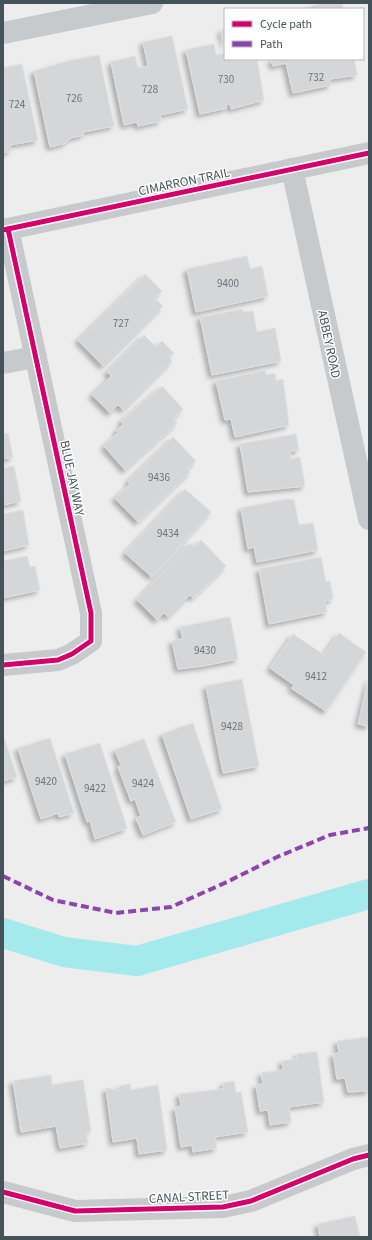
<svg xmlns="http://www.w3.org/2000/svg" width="372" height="1240" font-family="'Source Sans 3',sans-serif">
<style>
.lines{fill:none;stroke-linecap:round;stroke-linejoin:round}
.canal{stroke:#a4eaec;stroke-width:30}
.building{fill:#d5d6d7;stroke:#dfdfe0;filter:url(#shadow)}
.minor{stroke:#c7cacc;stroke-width:22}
.quiet{stroke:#8e44ad;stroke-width:4;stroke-dasharray:8 4;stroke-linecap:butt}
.cycleway-casing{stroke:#fff;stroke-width:8}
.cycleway{stroke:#d6006c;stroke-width:5}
.labels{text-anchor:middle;stroke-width:3;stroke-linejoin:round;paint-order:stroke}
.number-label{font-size:11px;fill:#6a757a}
.street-label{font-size:13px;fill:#445359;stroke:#fff}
</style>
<defs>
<filter id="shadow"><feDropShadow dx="-3.5" dy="3.5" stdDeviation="2" flood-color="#0004"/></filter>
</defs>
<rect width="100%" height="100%" fill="#eeeded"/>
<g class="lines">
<path class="canal" d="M3 933 64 952 137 961 369 894"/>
</g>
<g class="building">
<path d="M326 3H342L343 9H312L311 6Z"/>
<path d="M225 29V46L221 30Z"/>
<path d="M172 36 188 109 160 115 161 121 138 126 137 122 124 125 111 62 135 56 138 68 148 66 143 42Z"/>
<path d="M214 44 216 55 225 53V59H257L264 100 231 109 230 104 226 105 227 108 200 114 186 50Z"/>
<path d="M99 55 114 126 83 132 84 135 70 138 66 143 50 147 34 71 72 60Z"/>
<path d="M271 59H354L357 75 330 79 331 85 293 93 286 63 273 66Z"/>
<path d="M22 64 38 140 10 145 11 151 3 153V68Z"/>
<path d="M247 256 250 269 262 266 268 296 196 312 187 269Z"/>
<path d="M145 274 162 291 154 298 163 306 103 366 78 340Z"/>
<path d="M243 309V312L253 311 257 332 275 328 281 361 212 375 200 317Z"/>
<path d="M144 335 156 347 162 341 174 353 169 357 172 361 123 410 118 405 110 413 92 395 111 376 107 372Z"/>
<path d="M265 370 266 375 275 373 276 381 283 379 289 425 235 437 231 419 225 420 216 381Z"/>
<path d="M162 386 183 409 173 418 177 423 125 470 104 446 118 433 116 431 123 424 121 421Z"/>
<path d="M8 433 13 457 3 459V434Z"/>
<path d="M296 434 299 450 290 451 291 459 300 457 305 486 248 492 240 444Z"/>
<path d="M173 437 196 461 187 469 190 472 138 522 115 498 130 484 128 481Z"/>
<path d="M14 466 21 501 3 505V468Z"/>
<path d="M185 489 211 512 152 577 125 553Z"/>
<path d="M288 499 294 500 299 525 313 523 318 550 257 562 254 547 248 549 241 508Z"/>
<path d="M23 510 29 545 3 551V514Z"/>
<path d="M201 540 226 566 193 598 190 595 168 617 164 613 157 620 137 600 190 543 195 547Z"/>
<path d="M27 556 30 567 35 566 40 590 3 598V561Z"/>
<path d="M321 557 326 582 330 581 333 599 325 601 327 612 269 624 259 569Z"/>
<path d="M230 617 238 659 203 666 178 669 172 641 183 639 180 627Z"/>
<path d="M339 633 366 652 326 711 291 688 294 685 270 668 293 634 324 655Z"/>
<path d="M369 678V726L358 724Z"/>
<path d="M242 679 259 766 223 773 206 686Z"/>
<path d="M193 723 222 809 191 819 162 734Z"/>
<path d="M3 735 17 777 3 781Z"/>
<path d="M50 738 74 813 59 817 58 813 41 819 18 748Z"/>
<path d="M144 739 176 822 143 835 136 818 141 816 135 799 131 801 118 767 121 765 115 750Z"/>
<path d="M100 743 127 828 95 839 90 821 87 822 65 754Z"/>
<path d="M369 1037V1091L348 1092 345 1078 337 1079 333 1054 339 1053 337 1041Z"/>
<path d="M317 1052 324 1102 289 1107 291 1122 270 1125 268 1110 260 1111 256 1085 263 1084 261 1073 283 1070 282 1061 297 1059V1054Z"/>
<path d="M51 1075 52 1085 83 1080 91 1131 86 1132 88 1143 60 1148 56 1126 21 1132 13 1081Z"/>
<path d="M234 1081 236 1093 241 1092 248 1132 215 1137 217 1148 193 1152 192 1145 181 1147 175 1108 181 1106 179 1094 224 1089 223 1083Z"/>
<path d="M130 1084 131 1090 158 1085 167 1150 139 1154 137 1138 113 1142 106 1088 120 1090 119 1086Z"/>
<path d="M355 1216 360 1237H320L318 1224Z"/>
</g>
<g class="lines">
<g class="minor">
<path d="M3 33 152 3"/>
<path d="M292 169 369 519"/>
<path d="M3 230 369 153"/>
<path d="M3 363 36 357"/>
<path d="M3 665 58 660 72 654 91 641V613L8 229"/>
<path d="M3 1192 75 1211 223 1207 251 1201 353 1159 369 1155"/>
</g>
<path class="quiet" d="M3 876 53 900 116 913 171 907 227 882 277 857 330 835 369 828"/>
<defs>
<g id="cycleway">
<path d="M3 230 369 153"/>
<path d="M3 665 58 660 72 654 91 641V613L8 229"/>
<path d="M3 1192 75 1211 223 1207 251 1201 353 1159 369 1155"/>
</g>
</defs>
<use href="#cycleway" class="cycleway-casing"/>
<use href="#cycleway" class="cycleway"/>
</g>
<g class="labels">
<g class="number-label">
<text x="316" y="81">732</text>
<text x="226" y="83">730</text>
<text x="150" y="93">728</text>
<text x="74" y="102">726</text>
<text x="17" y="108">724</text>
<text x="228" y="287">9400</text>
<text x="121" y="327">727</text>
<text x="159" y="481">9436</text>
<text x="168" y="537">9434</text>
<text x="205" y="654">9430</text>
<text x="316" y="680">9412</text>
<text x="232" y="730">9428</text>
<text x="46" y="785">9420</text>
<text x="143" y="787">9424</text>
<text x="95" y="792">9422</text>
</g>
<g class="street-label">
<text transform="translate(184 181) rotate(-12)" y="5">CIMARRON TRAIL</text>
<text transform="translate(330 344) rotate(78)" y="5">ABBEY ROAD</text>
<text transform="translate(73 478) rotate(78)" y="5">BLUE JAY WAY</text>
<text transform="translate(189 1196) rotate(-3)" y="5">CANAL STREET</text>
</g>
</g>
<rect width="372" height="1240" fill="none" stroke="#445359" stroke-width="8"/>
<rect x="224" y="8" width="140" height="52" fill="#ffffff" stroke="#b4babd"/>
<rect x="232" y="21" width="20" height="6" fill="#d6006c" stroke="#b4babd"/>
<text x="260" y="28" font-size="12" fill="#445359">Cycle path</text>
<rect x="232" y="41" width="20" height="6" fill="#8e44ad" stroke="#b4babd"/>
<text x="260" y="48" font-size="12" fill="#445359">Path</text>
</svg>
